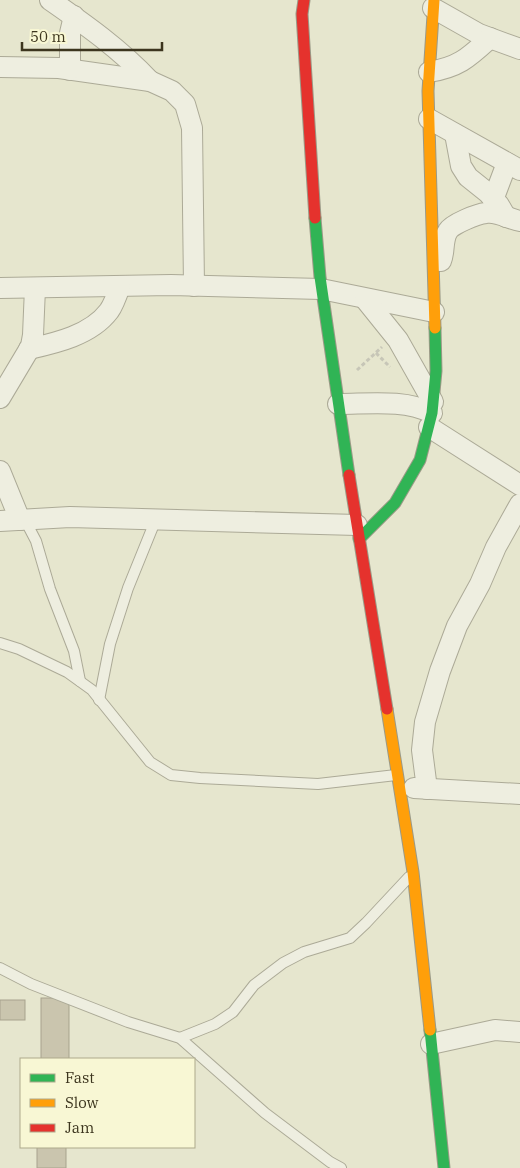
<svg xmlns="http://www.w3.org/2000/svg" width="520" height="1168" font-family="'IBM Plex Serif',serif">
<style>
.building{fill:#cac5ae;stroke:#a7a28d}
.lines{fill:none;stroke-linecap:round;stroke-linejoin:round}
.lane-casing{stroke:#acaa97;stroke-width:12}
.street-casing{stroke:#acaa97;stroke-width:22}
.fast-casing{stroke:#9b9a87;stroke-width:13}
.slow-casing{stroke:#9b9a87;stroke-width:13}
.jam-casing{stroke:#9b9a87;stroke-width:13}
.path{stroke:#c7c6b7;stroke-width:3;stroke-dasharray:4 2.5;stroke-linecap:butt}
.lane{stroke:#eeeee0;stroke-width:10}
.street{stroke:#eeeee0;stroke-width:20}
.fast{stroke:#30b455;stroke-width:11}
.slow{stroke:#ff9f0a;stroke-width:11}
.jam{stroke:#e5322d;stroke-width:11}
</style>
<rect width="100%" height="100%" fill="#e6e6ce"/>
<g class="building">
<rect x="41" y="998" width="28" height="61"/>
<rect x="0" y="1000" width="25" height="20"/>
<rect x="37" y="1147" width="29" height="21"/>
</g>
<g class="lines">
<defs>
<g id="lane">
<path d="M25 520 36 541 50 589 74 651 80 681"/>
<path d="M0 643 19 649 67 672 92 690 150 762 171 775 200 778 318 784 396 775"/>
<path d="M99 700 110 644 128 588 156 519"/>
<path d="M0 968 31 984 128 1022 180 1038 265 1113 330 1162 341 1168"/>
<path d="M180 1038 215 1024 233 1012 254 985 283 963 304 952 350 938 366 923 409 877"/>
</g>
<g id="street">
<path d="M50 0C86 25 120 49 150 81"/>
<path d="M433 8 479 34 520 49"/>
<path d="M0 67 59 68 150 81 172 91 185 104 192 128 194 286"/>
<path d="M70 70V33L74 16"/>
<path d="M429 72C459 67 468 58 490 38"/>
<path d="M429 119 520 170"/>
<path d="M455 134 461 166 468 177 488 193 499 205 506 217"/>
<path d="M493 200 507 163"/>
<path d="M441 261C445 252 442 240 448 231 452 224 477 214 486 213 497 211 509 219 520 221"/>
<path d="M0 288 171 285 321 289 434 312"/>
<path d="M365 299 398 340 433 402"/>
<path d="M29 349C56 343 91 335 109 311 114 304 117 295 120 286"/>
<path d="M0 398 31 346 33 335 35 288"/>
<path d="M338 404C369 404 404 399 432 413"/>
<path d="M429 427 520 485"/>
<path d="M0 471 20 520"/>
<path d="M0 521 70 517 357 525"/>
<path d="M414 788 520 794"/>
<path d="M427 789 422 750 425 722 440 671 457 626 480 584 496 547 520 504"/>
<path d="M431 1044 495 1030 520 1032"/>
</g>
<g id="fast">
<path d="M315 218 320 277 349 475"/>
<path d="M359 539 395 503 420 460 432 413 436 371 435 328"/>
<path d="M430 1030 444 1168"/>
</g>
<g id="slow">
<path d="M434 0 428 91 435 328"/>
<path d="M387 709 413 872 430 1030"/>
</g>
<g id="jam">
<path d="M304 0 302 14 315 218"/>
<path d="M349 475 387 709"/>
</g>
</defs>
<use href="#lane" class="lane-casing"/>
<use href="#street" class="street-casing"/>
<use href="#fast" class="fast-casing"/>
<use href="#slow" class="slow-casing"/>
<use href="#jam" class="jam-casing"/>
<g class="path">
<path d="M376 353 390 367"/>
<path d="M357 370 382 347"/>
</g>
<use href="#lane" class="lane"/>
<use href="#street" class="street"/>
<use href="#fast" class="fast"/>
<use href="#slow" class="slow"/>
<use href="#jam" class="jam"/>
</g>
<rect x="20" y="1058" width="175" height="90" fill="#f8f7d4" stroke="#ada98b"/>
<rect x="30" y="1074" width="25" height="8" fill="#30b455" stroke="#ada98b"/>
<text x="65" y="1083" font-size="15" fill="#3c351e">Fast</text>
<rect x="30" y="1099" width="25" height="8" fill="#ff9f0a" stroke="#ada98b"/>
<text x="65" y="1108" font-size="15" fill="#3c351e">Slow</text>
<rect x="30" y="1124" width="25" height="8" fill="#e5322d" stroke="#ada98b"/>
<text x="65" y="1133" font-size="15" fill="#3c351e">Jam</text>
<path d="M22 42v8h140v-8" fill="none" stroke="#3c351e" stroke-width="2.5"/>
<text x="30" y="42" font-size="15" fill="#3c351e" stroke="#f8f7d4" stroke-width="4" paint-order="stroke">50 m</text>
</svg>
